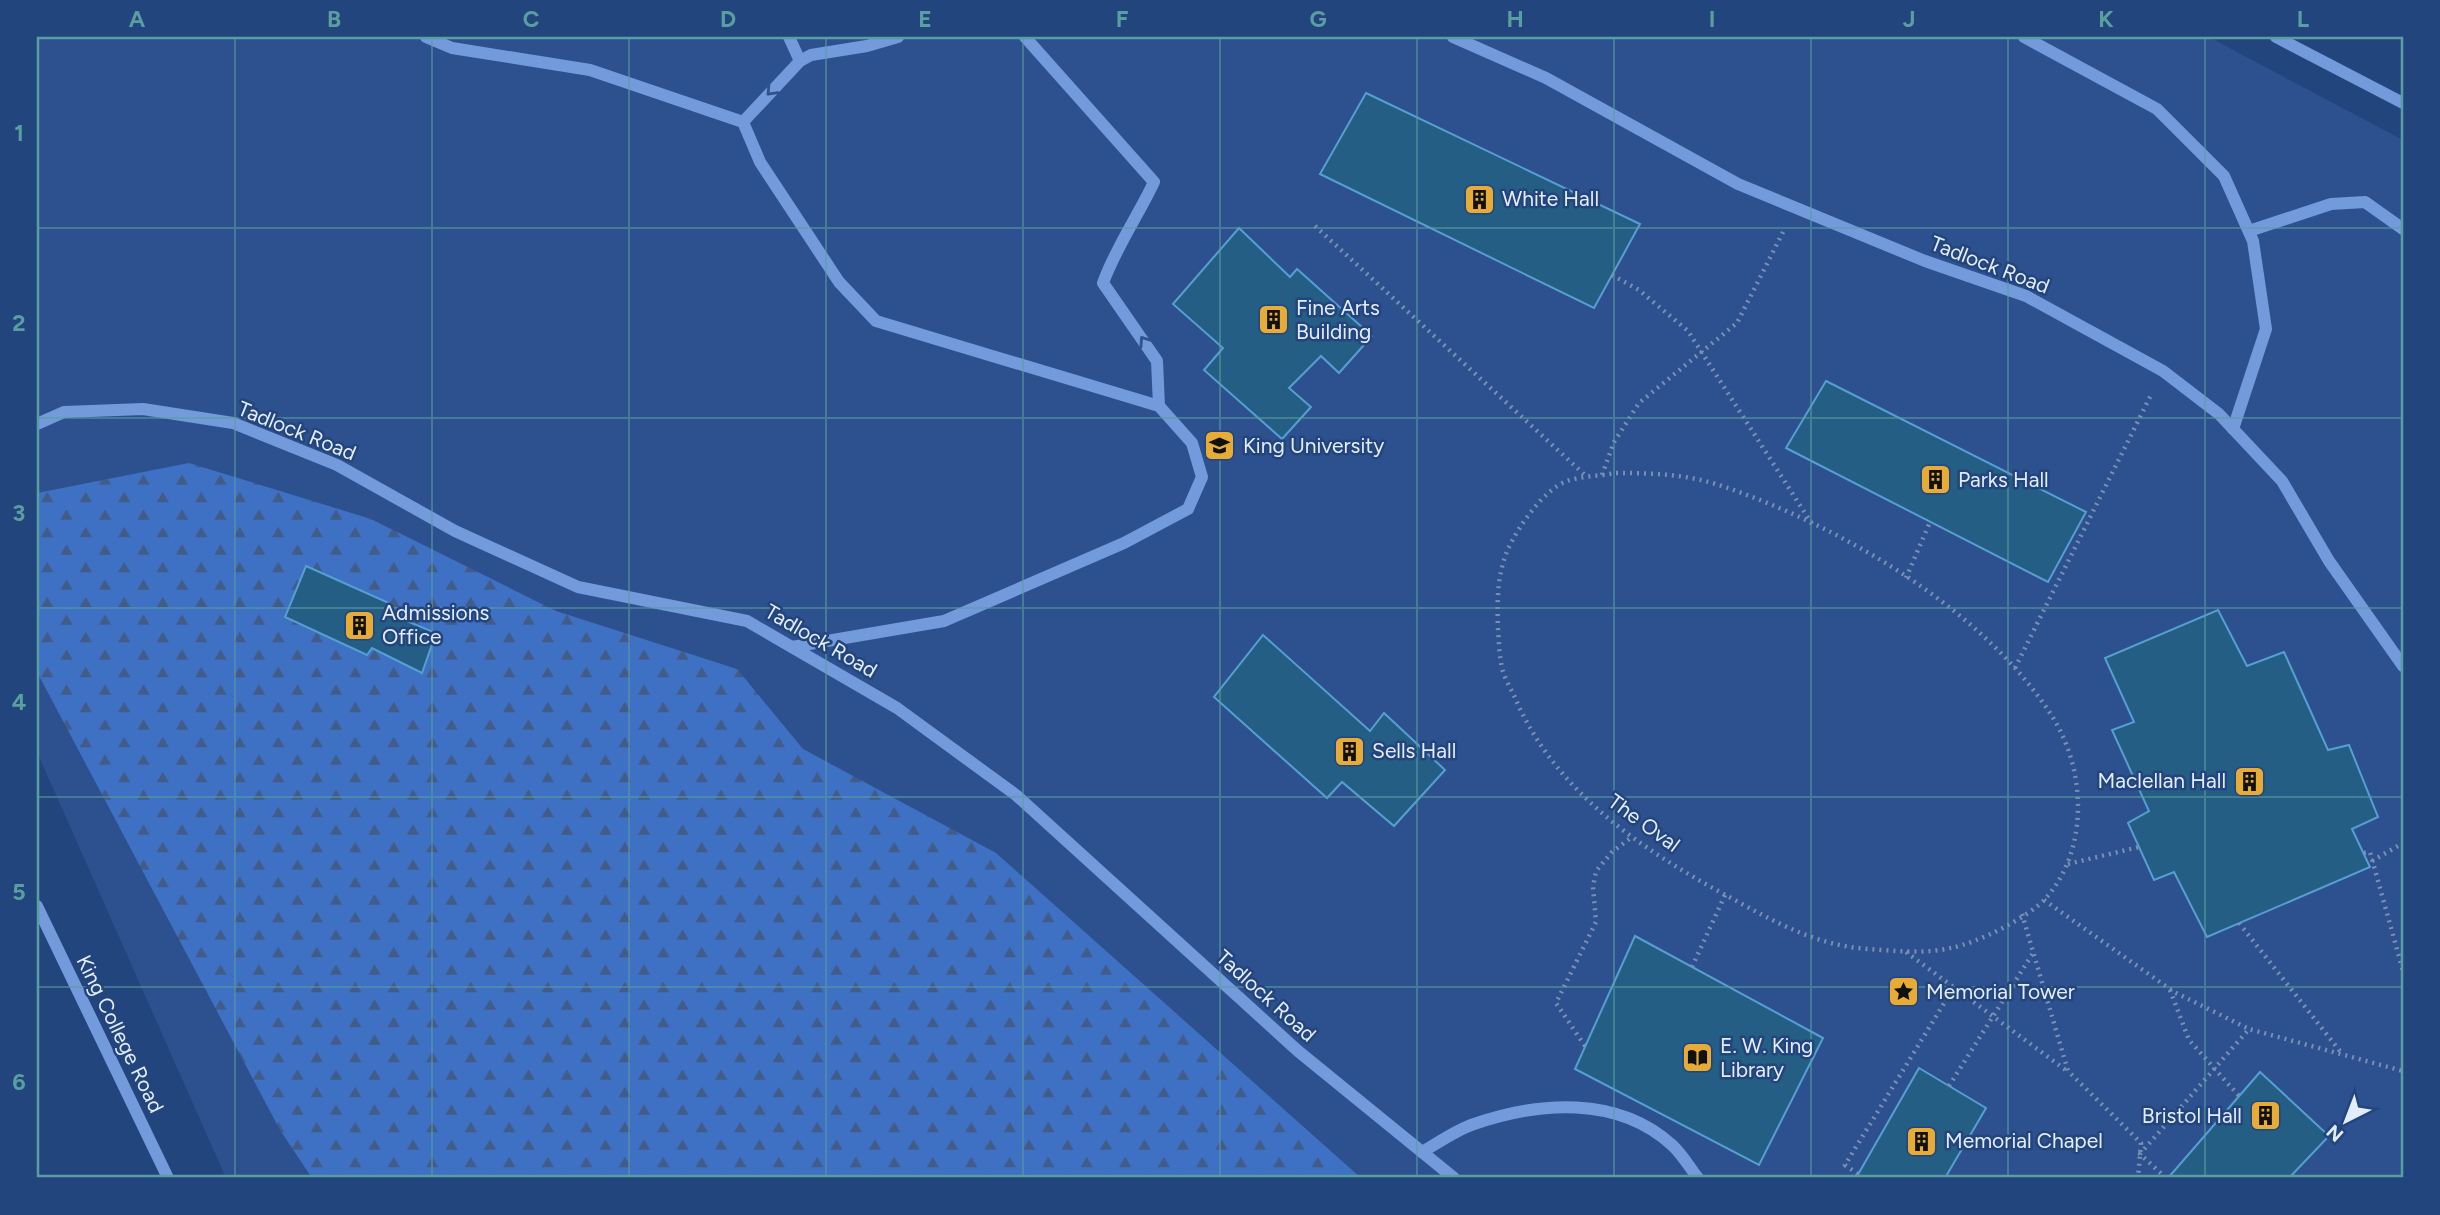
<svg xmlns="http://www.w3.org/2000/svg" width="2440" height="1215" font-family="Figtree,sans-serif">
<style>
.built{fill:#2d518e}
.forest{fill:url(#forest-firs)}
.building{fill:#245e84;stroke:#569fd1;stroke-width:2}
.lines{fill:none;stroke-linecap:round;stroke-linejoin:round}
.path{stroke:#798fb5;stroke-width:4.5;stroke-dasharray:2 5;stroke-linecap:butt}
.minor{stroke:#739ada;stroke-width:12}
.oneway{stroke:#2f528c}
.grid{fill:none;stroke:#599f9f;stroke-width:2;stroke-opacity:0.55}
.labels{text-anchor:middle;stroke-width:5;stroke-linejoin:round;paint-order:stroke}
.poi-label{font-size:21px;fill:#e3ecfa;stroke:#23457e;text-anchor:start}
.street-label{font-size:21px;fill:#e3ecfa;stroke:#23457e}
.neatline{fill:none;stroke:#599f9f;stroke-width:2.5}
.grid-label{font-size:23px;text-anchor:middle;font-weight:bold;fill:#599f9f}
</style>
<defs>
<pattern id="forest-firs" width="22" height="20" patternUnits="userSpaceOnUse" patternTransform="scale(1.75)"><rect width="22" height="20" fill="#3e70c4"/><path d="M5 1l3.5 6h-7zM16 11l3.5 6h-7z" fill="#415c88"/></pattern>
</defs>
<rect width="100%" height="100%" fill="#23457e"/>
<path class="built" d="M37 37H2209L2403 140V1178H226L37 752Z"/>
<path class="forest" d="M189 463 371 519 556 611 737 669 803 749 996 853 1361 1178H312L280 1130 37 672V493Z"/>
<g class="building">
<path d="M1366 93 1640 224 1594 308 1320 174Z"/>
<path d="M1239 228 1290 277 1297 269 1372 336 1339 373 1321 356 1289 388 1311 407 1282 439 1204 370 1223 348 1173 304Z"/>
<path d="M1826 381 2086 512 2048 582 1786 448Z"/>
<path d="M306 566 391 604 387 613 436 633 422 673 372 648 367 655 285 617Z"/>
<path d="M2218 610 2247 666 2284 652 2328 750 2349 745 2378 817 2352 829 2370 867 2207 937 2174 872 2154 880 2128 823 2149 811 2112 730 2134 722 2105 658Z"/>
<path d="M1263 635 1370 731 1384 713 1445 770 1394 826 1342 782 1327 798 1214 697Z"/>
<path d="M1635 936 1823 1038 1759 1165 1575 1069Z"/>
<path d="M1919 1068 1986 1108 1945 1178H1856Z"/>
<path d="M2260 1072 2329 1136 2289 1178H2168Z"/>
</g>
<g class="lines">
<g class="path">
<path d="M1315 226 1587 477"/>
<path d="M1612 275 1639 290 1688 331 1812 524"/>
<path d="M1616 473C1652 473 1687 474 1722 486 1840 526 1980 607 2050 713 2086 767 2090 848 2046 898 2028 918 1977 943 1951 948 1925 954 1895 951 1869 949 1817 946 1775 922 1731 898 1644 851 1557 794 1516 700 1511 688 1502 675 1501 662 1499 652 1499 640 1498 629 1497 601 1497 575 1508 549 1518 527 1544 489 1567 481 1581 476 1600 476 1616 473Z"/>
<path d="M1602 475 1614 442 1639 403 1737 323 1784 230"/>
<path d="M1906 578 1930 522"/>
<path d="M2015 668 2152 393"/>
<path d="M2364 853 2370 852 2403 971"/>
<path d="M2372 861 2403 843"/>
<path d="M2068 864 2139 847"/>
<path d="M2044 900 2174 992 2249 1029"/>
<path d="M2022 914 2068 1071 2141 1143 2138 1178"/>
<path d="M2239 923 2343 1055"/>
<path d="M1906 952 2067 1071"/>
<path d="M1692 967 1725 895"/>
<path d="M2170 990 2189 1040 2239 1096"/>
<path d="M1585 1046 1556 1003 1596 922 1593 887 1596 871 1612 852 1632 837"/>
<path d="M1949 1086 2033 953"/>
<path d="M1858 1174 1845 1165 1954 987"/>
<path d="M2166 1178 2140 1154 2249 1029 2403 1071"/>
</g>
<g class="minor">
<path d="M426 37 452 48 590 70 743 122 760 162 839 282 876 321 1159 406 1192 443 1202 477 1188 509 1124 543 944 621 792 647"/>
<path d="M789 37 800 61"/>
<path d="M1025 37 1154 182C1138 216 1116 247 1103 283L1157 361 1159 406"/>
<path d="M1453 37 1546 78 1738 184 1925 261 2026 296 2163 371 2219 414 2282 481 2329 561 2403 666"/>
<path d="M2024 37 2157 109 2224 176 2253 241 2266 329 2233 429"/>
<path d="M2276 37 2403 103"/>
<path d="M743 122 800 61 811 55 867 46 898 37"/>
<path d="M2249 231 2331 204 2365 202 2403 229"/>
<path d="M37 424 64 412 143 409 233 423 337 465 455 531 578 587 747 621 897 708 1016 795 1298 1051 1454 1178"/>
<path d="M37 906 168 1178"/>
<path d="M1422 1152C1438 1143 1456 1130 1474 1124 1538 1102 1617 1095 1672 1145 1682 1154 1690 1168 1698 1178"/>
</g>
</g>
<defs><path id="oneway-chevron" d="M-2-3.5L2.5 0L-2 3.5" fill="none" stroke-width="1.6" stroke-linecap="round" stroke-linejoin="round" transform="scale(1.75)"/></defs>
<g class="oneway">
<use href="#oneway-chevron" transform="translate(771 91) rotate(133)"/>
<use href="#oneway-chevron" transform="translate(1144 341) rotate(-124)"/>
</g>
<path class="grid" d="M235 37V1178M432 37V1178M629 37V1178M826 37V1178M1023 37V1178M1220 37V1178M1417 37V1178M1614 37V1178M1811 37V1178M2008 37V1178M2205 37V1178M37 228H2403M37 418H2403M37 608H2403M37 797H2403M37 987H2403"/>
<defs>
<symbol id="building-square" viewBox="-11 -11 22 22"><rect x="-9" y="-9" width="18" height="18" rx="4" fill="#e7ac36" stroke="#23457e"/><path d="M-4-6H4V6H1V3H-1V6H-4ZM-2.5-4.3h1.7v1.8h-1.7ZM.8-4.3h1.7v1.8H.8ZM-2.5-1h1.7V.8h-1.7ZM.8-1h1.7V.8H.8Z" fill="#111"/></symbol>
<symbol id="university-square" viewBox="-11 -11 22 22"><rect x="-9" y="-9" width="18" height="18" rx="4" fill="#e7ac36" stroke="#23457e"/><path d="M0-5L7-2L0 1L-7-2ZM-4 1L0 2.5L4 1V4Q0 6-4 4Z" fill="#111"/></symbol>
<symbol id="sight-square" viewBox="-11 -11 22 22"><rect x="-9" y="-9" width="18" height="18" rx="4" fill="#e7ac36" stroke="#23457e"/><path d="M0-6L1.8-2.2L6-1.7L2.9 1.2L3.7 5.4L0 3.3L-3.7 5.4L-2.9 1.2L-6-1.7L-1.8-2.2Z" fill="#111"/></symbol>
<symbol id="library-square" viewBox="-11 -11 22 22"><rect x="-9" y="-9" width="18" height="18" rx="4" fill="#e7ac36" stroke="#23457e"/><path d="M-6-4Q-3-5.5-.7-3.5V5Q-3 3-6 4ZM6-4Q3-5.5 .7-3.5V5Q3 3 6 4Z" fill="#111"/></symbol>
</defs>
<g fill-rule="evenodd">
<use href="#building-square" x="1462" y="182" width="35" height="35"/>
<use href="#building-square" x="1256" y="302" width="35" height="35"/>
<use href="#university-square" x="1202" y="428" width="35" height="35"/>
<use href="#building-square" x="1918" y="462" width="35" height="35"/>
<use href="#building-square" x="342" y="608" width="35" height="35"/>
<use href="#building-square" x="1332" y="734" width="35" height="35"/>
<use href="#building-square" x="2232" y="764" width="35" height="35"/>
<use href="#sight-square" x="1886" y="974" width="35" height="35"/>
<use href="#library-square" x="1680" y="1040" width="35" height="35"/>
<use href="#building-square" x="2248" y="1098" width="35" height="35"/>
<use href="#building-square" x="1904" y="1124" width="35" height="35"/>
</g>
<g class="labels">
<g class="poi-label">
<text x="1502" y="206">White Hall</text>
<text x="1296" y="315">Fine Arts<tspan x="1296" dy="24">Building</tspan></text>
<text x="1243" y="453">King University</text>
<text x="1958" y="487">Parks Hall</text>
<text x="382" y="620">Admissions<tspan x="382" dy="24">Office</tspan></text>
<text x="1372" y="758">Sells Hall</text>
<text x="2226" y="788" text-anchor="end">Maclellan Hall</text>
<text x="1926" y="999">Memorial Tower</text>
<text x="1720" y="1053">E. W. King<tspan x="1720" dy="24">Library</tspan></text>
<text x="2242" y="1123" text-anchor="end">Bristol Hall</text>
<text x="1945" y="1148">Memorial Chapel</text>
</g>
<g class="street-label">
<text transform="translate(1990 265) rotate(21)" y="7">Tadlock Road</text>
<text transform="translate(297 431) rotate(22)" y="7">Tadlock Road</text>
<text transform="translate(821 641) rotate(30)" y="7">Tadlock Road</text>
<text transform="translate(1644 823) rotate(36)" y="7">The Oval</text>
<text transform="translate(1266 996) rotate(42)" y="7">Tadlock Road</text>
<text transform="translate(120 1034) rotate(64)" y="7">King College Road</text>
</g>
</g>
<rect width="2440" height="1215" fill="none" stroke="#23457e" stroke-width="77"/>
<g transform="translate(2346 1121) rotate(222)" stroke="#23457e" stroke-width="5" paint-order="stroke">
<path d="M0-5L12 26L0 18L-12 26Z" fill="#e3ecfa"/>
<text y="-10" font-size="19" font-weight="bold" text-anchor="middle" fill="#e3ecfa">N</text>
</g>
<rect x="38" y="38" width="2364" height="1138" class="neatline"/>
<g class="grid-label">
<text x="137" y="27">A</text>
<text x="334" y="27">B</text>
<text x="531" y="27">C</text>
<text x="728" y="27">D</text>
<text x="925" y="27">E</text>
<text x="1122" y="27">F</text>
<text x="1318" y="27">G</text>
<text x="1515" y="27">H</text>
<text x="1712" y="27">I</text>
<text x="1909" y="27">J</text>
<text x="2106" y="27">K</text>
<text x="2303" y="27">L</text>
<text x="19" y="141">1</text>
<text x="19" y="331">2</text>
<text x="19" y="521">3</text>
<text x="19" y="710">4</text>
<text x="19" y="900">5</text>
<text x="19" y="1090">6</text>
</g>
</svg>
